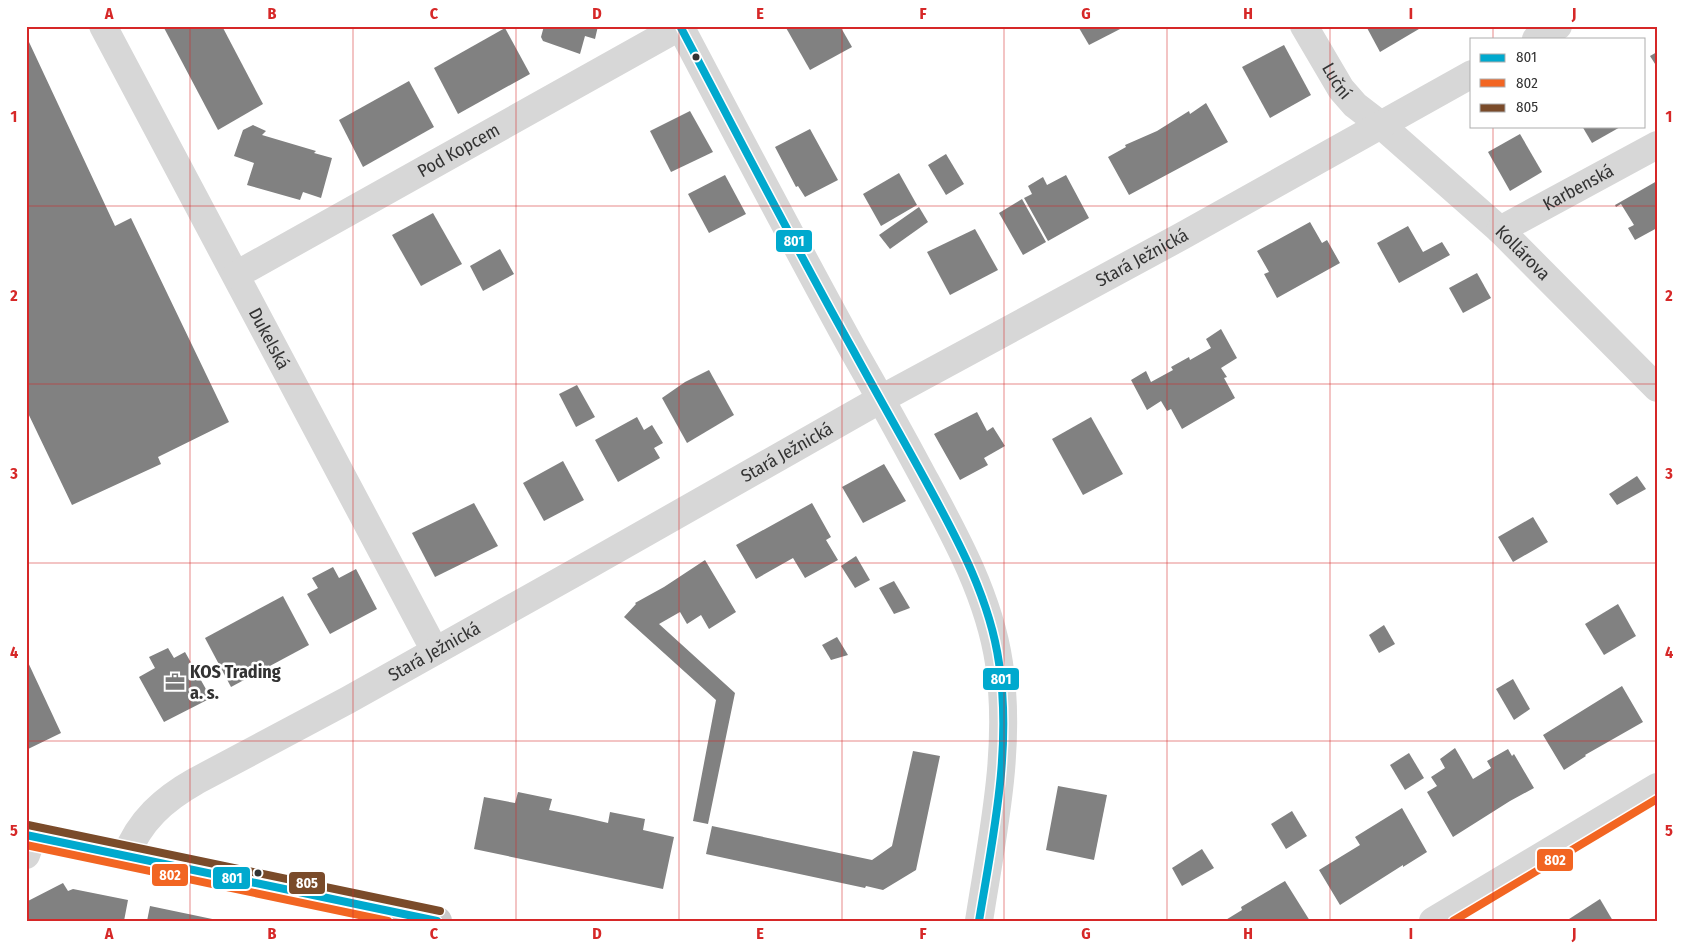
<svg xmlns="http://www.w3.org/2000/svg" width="1683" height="947" font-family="'Fira Sans Condensed',sans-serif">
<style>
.building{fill:#818181}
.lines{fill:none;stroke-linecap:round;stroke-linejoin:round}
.minor{stroke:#d7d7d7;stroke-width:28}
.major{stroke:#cacaca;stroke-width:28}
.bus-1-casing{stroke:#fff;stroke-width:11}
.bus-2-casing{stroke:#fff;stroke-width:11}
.bus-3-casing{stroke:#fff;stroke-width:11}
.bus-1{stroke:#00a9ce;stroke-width:8}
.bus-2{stroke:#f26522;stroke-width:8}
.bus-3{stroke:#7a4b2a;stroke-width:8}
.grid{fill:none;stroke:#d62828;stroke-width:1;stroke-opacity:0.55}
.bus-dot{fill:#333;stroke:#fff;stroke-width:2}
.labels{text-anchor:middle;stroke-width:5;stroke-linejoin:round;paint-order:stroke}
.street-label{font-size:18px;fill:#333;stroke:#fff}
.poi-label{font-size:18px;font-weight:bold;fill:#333;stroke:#fff;text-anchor:start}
.line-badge{stroke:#fff;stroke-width:2}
.badge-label{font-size:14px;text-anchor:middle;font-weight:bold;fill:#fff}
.neatline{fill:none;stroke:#d62828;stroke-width:2}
.grid-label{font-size:16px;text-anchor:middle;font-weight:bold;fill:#d62828}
</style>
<rect width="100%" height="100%" fill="#fff"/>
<g class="building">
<path d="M163 26H222L263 104 218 130Z"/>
<path d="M544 26H598L595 39 585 36 580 54 543 41 541 37Z"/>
<path d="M785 26H840L852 47 810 70Z"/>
<path d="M1082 26H1126L1089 45 1079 28Z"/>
<path d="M1366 26H1424L1380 52Z"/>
<path d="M505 28 530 74 458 114 434 68Z"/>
<path d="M29 42 115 226 131 218 229 422 158 457 161 464 72 505 26 409V44Z"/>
<path d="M1284 45 1311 95 1270 118 1242 67Z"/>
<path d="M1657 52V67L1650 56Z"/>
<path d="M409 81 434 127 363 167 339 120Z"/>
<path d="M1206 103 1228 142 1129 195 1108 157 1126 147 1125 145 1157 131 1189 111 1190 114Z"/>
<path d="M690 111 713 152 671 172 650 131Z"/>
<path d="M253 125 266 131 262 135 316 151 314 153 332 158 321 198 303 192 300 200 247 185 254 163 234 156 243 130Z"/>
<path d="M1582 126H1622L1592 143Z"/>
<path d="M810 129 838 180 805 197 798 186 796 187 775 147Z"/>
<path d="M1520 134 1542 172 1510 191 1488 152Z"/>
<path d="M946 154 964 184 946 195 928 165Z"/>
<path d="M899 173 917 205 881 226 863 194Z"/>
<path d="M725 175 746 214 709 233 688 194Z"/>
<path d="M1066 175 1089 218 1048 241 1024 198 1032 194 1028 186 1043 177 1047 185Z"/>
<path d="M1657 181V228L1635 240 1628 228 1634 225 1621 204 1616 207 1615 205Z"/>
<path d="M1022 199 1046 242 1023 255 999 213Z"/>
<path d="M919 207 928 222 890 249 879 235Z"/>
<path d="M433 213 462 264 421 286 392 235Z"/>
<path d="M1310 222 1322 243 1327 240 1340 263 1277 298 1264 274 1269 272 1257 251Z"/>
<path d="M1408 226 1423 252 1442 242 1450 255 1399 283 1377 243Z"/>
<path d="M975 229 998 270 950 295 927 252Z"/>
<path d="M500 249 514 274 483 291 470 266Z"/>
<path d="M1477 273 1491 298 1463 313 1449 288Z"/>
<path d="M1221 329 1237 358 1221 368 1227 377 1224 378 1235 398 1182 429 1171 409 1167 411 1161 401 1147 410 1131 380 1146 371 1151 382 1173 370 1171 367 1189 357 1190 360 1211 348 1206 339Z"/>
<path d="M709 370 734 415 687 443 662 398 685 382Z"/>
<path d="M577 385 595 417 576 427 559 394Z"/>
<path d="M977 412 987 431 993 427 1005 446 984 458 988 465 960 480 934 434Z"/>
<path d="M637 417 644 430 652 425 663 443 654 448 660 458 618 482 595 440Z"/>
<path d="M1091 417 1123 474 1083 495 1052 439Z"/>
<path d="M563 461 584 500 544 521 523 483Z"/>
<path d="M884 464 906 501 863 523 842 487Z"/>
<path d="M1637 476 1646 489 1617 505 1609 494Z"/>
<path d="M474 503 498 546 435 577 412 533Z"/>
<path d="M812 503 831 537 826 540 838 560 805 578 793 558 756 579 736 545Z"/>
<path d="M1533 517 1548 542 1513 562 1498 537Z"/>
<path d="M856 556 870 580 855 588 841 566Z"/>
<path d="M705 560 736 612 709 629 701 615 687 624 680 612 659 624 735 693 708 824 693 821 716 700 624 617 636 604 635 603 664 587Z"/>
<path d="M333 567 339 578 356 569 377 609 330 634 307 594 318 588 312 578Z"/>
<path d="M894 581 910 608 894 614 879 588Z"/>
<path d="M283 596 309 645 231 687 205 638Z"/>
<path d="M1618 604 1636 636 1604 655 1585 624Z"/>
<path d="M1384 625 1395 644 1379 653 1369 635Z"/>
<path d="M837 637 848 655 831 660 822 645Z"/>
<path d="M168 648 174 658 185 652 211 698 164 722 139 677 155 668 149 657Z"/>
<path d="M26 658 61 733 26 750Z"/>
<path d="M1513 679 1530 709 1514 720 1496 689Z"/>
<path d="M1622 686 1643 722 1585 755 1586 756 1564 770 1543 735Z"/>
<path d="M1455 748 1473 779 1491 768 1487 761 1508 749 1512 756 1514 754 1534 788 1510 801 1453 837 1427 792 1437 786 1431 777 1445 768 1440 759Z"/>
<path d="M913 751 940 756 916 870 883 890 866 886 865 888 706 854 712 826 872 860 892 846Z"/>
<path d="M1409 753 1424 778 1405 790 1390 765Z"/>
<path d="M1058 786 1107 795 1094 860 1046 850Z"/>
<path d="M518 792 552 799 549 810 578 816 608 823 610 812 645 819 643 830 674 837 663 889 474 849 484 797 515 803Z"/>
<path d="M1402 808 1427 852 1403 867V865L1340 905 1319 870 1360 845 1355 837Z"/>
<path d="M1292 811 1307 836 1286 849 1271 824Z"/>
<path d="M1202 849 1214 868 1182 886 1172 868Z"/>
<path d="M1285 881 1310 921H1224L1242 910 1241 907Z"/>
<path d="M63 883 68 891 73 889 128 900 124 921H26V902Z"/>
<path d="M1600 899 1613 921H1566Z"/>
<path d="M150 906 217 920V921H147Z"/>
</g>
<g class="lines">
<g class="minor">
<path id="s1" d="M103 26 435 651"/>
<path d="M680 26C737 134 794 243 853 350 877 392 901 435 924 478 956 537 989 597 999 663 1012 748 992 837 979 921"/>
<path id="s2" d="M1304 26 1341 89 1355 105 1381 125 1500 230 1657 388"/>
<path d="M1536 39 1558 26"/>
<path id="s3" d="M1500 230 1657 145"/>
<path id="s4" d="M236 275 681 26"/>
<path d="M26 855 33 836"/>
<path id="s5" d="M126 856C139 821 164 799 196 781L348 700 578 571 881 399 1182 236 1472 74"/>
<path d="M1433 921 1657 787"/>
</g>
<path class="major" d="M26 835 438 921"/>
<defs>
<g id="bus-1">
<path d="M680 26C737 134 793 243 853 350 878 396 904 441 929 487 959 542 990 600 999 663 1012 749 993 836 979 921"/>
<path d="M26 835 437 921"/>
</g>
<g id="bus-2">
<path d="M26 845 388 921"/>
<path d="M1453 921 1657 799"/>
</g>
<path id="bus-3" d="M28 825 440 911"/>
</defs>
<use href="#bus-1" class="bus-1-casing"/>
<use href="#bus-2" class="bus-2-casing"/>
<use href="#bus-3" class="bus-3-casing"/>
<use href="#bus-1" class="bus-1"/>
<use href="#bus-2" class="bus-2"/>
<use href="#bus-3" class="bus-3"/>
</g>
<path class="grid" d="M190 26V921M353 26V921M516 26V921M679 26V921M842 26V921M1004 26V921M1167 26V921M1330 26V921M1493 26V39M1493 126V921M26 206H1657M26 384H1657M26 563H1657M26 741H1657"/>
<defs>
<symbol id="office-bare" viewBox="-9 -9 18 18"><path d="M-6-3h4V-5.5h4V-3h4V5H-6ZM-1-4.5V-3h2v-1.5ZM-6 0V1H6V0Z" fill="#7a7a7a" stroke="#fff" stroke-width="2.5" paint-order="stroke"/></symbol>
</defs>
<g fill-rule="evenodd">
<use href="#office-bare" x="161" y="668" width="28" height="28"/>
</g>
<g class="bus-dot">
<circle cx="696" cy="57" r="4.5"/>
<circle cx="258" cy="873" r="4.5"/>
</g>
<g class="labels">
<g class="street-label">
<text dy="6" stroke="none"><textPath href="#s2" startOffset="64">Luční</textPath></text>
<text dy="6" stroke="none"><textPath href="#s4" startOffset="255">Pod Kopcem</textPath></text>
<text dy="6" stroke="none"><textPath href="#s3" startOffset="89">Karbenská</textPath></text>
<text dy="6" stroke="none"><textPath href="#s2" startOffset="318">Kollárova</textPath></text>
<text dy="6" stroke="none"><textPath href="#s5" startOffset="1186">Stará Ježnická</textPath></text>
<text dy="6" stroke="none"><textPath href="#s1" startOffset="354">Dukelská</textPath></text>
<text dy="6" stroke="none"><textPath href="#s5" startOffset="781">Stará Ježnická</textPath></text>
<text dy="6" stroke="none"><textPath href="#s5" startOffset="376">Stará Ježnická</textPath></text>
</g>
<g class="poi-label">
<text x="190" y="678">KOS Trading<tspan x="190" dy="21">a. s.</tspan></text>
</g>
</g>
<g class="line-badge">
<rect x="775" y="229" width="38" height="24" rx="5" fill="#00a9ce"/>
<rect x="982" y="667" width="38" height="24" rx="5" fill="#00a9ce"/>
<rect x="1536" y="848" width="38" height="24" rx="5" fill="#f26522"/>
<rect x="151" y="863" width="38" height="24" rx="5" fill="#f26522"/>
<rect x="212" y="866" width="39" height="24" rx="5" fill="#00a9ce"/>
<rect x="288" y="871" width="38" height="24" rx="5" fill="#7a4b2a"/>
</g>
<g class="badge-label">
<text x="794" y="246">801</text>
<text x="1001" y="684">801</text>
<text x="1555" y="865">802</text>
<text x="170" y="880">802</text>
<text x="232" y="883">801</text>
<text x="307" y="888">805</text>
</g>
<rect width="1683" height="947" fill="none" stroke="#ffffff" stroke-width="55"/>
<rect x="1470" y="38" width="175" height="90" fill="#ffffff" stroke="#adadad"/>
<rect x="1480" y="54" width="25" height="8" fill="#00a9ce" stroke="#adadad"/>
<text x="1516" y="62" font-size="15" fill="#333333">801</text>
<rect x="1480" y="79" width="25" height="8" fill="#f26522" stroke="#adadad"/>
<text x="1516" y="88" font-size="15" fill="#333333">802</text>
<rect x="1480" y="104" width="25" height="8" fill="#7a4b2a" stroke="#adadad"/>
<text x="1516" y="112" font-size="15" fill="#333333">805</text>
<rect x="28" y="28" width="1628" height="892" class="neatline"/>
<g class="grid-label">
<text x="109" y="19">A</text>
<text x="272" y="19">B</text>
<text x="434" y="19">C</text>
<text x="597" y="19">D</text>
<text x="760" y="19">E</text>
<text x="923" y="19">F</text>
<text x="1086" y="19">G</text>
<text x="1248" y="19">H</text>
<text x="1411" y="19">I</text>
<text x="1574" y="19">J</text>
<text x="14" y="122">1</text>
<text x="1669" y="122">1</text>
<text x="14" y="301">2</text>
<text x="1669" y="301">2</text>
<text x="14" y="479">3</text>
<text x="1669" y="479">3</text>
<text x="14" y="658">4</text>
<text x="1669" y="658">4</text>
<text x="14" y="836">5</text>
<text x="1669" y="836">5</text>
<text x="109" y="939">A</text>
<text x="272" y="939">B</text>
<text x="434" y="939">C</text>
<text x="597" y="939">D</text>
<text x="760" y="939">E</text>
<text x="923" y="939">F</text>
<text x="1086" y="939">G</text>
<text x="1248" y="939">H</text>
<text x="1411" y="939">I</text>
<text x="1574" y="939">J</text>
</g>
</svg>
